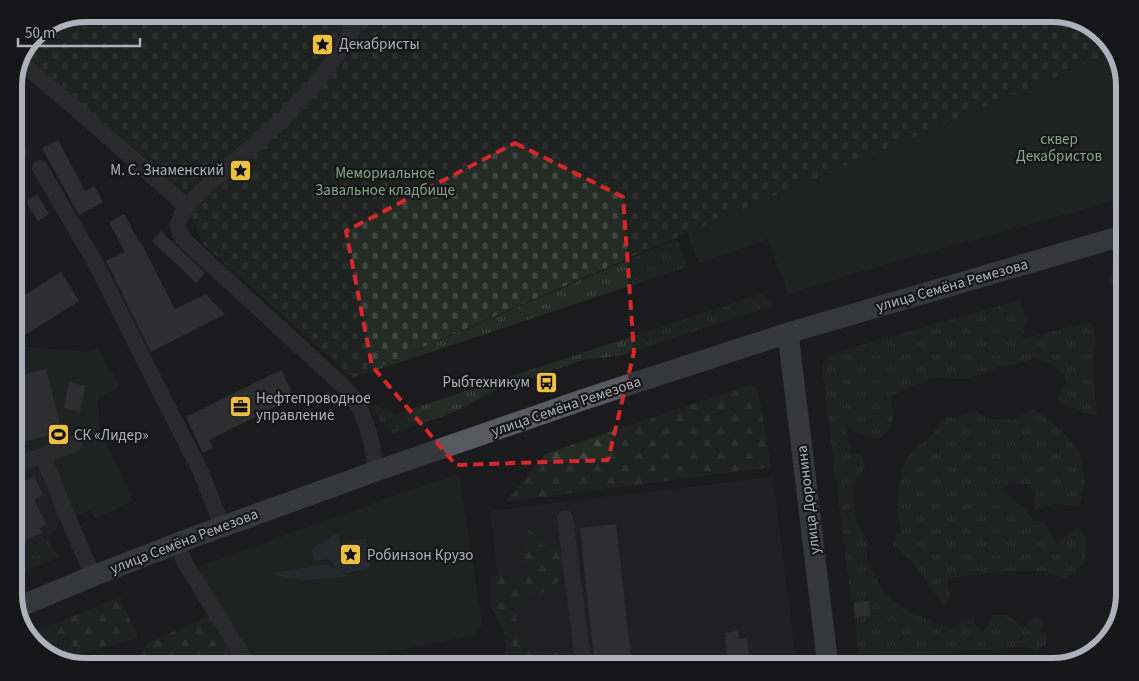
<svg xmlns="http://www.w3.org/2000/svg" width="1139" height="681" font-family="'Source Sans 3',sans-serif">
<style>
.built{fill:#27272a}
.grass{fill:url(#grass-tufts)}
.forest{fill:url(#forest-firs)}
.cemetery{fill:url(#cemetery-stones)}
.park{fill:#232b24}
.water{fill:#313941}
.building{fill:#45464a}
.lines{fill:none;stroke-linecap:round;stroke-linejoin:round}
.minor{stroke:#3c3d42;stroke-width:16}
.major{stroke:#585961;stroke-width:21}
.marked{fill:none;stroke:#d62828;stroke-width:4;stroke-dasharray:10 6;stroke-linejoin:round}
.labels{text-anchor:middle;stroke-width:4.5;stroke-linejoin:round;paint-order:stroke}
.poi-label{font-size:15px;fill:#aeb1bc;stroke:#161618;text-anchor:start}
.park-label{font-size:15px;fill:#86a68a;stroke:#161618}
.street-label{font-size:15px;fill:#aeb1bc;stroke:#161618}
.rim{fill:none;stroke:#aeb1bc;stroke-width:6}
</style>
<defs>
<pattern id="grass-tufts" width="24" height="20" patternUnits="userSpaceOnUse" patternTransform="scale(1.25)"><rect width="24" height="20" fill="#232b24"/><path d="M3 7l-1-3M5 7V3M7 7l1-3M15 17l-1-3M17 17v-4M19 17l1-3" fill="none" stroke="#404742"/></pattern>
<pattern id="forest-firs" width="22" height="20" patternUnits="userSpaceOnUse" patternTransform="scale(1.25)"><rect width="22" height="20" fill="#232b24"/><path d="M5 1l3.5 6h-7zM16 11l3.5 6h-7z" fill="#404742"/></pattern>
<pattern id="cemetery-stones" width="16" height="16" patternUnits="userSpaceOnUse" patternTransform="scale(1.25)"><rect width="16" height="16" fill="#232b24"/><path d="M2 7V4a2 2 0 0 1 4 0v3zM10 15v-3a2 2 0 0 1 4 0v3z" fill="#404742"/></pattern>
</defs>
<rect width="100%" height="100%" fill="#1b1b1d"/>
<g class="built">
<path d="M38 468 62 521 48 538 53 551 61 556 14 575V478Z"/>
<path d="M773 477 797 667H508L490 511Z"/>
<path d="M237 659 241 667H193Z"/>
</g>
<g class="grass">
<path d="M677 239 687 267 352 378Z"/>
<path d="M1125 268V293L1114 290 1109 280 1112 271Z"/>
<path d="M762 294 773 302 772 306 619 356 587 359 495 390 460 409 447 415 393 433 380 421 372 404 396 414Z"/>
<path d="M1020 300 1026 320 1022 339 1092 322 1096 341 1092 365 1097 415 1086 413 1057 401 1067 381 1057 367 1035 358 1016 364 1000 366 992 371 965 379 932 378 890 396 893 413 890 431 878 439 859 434 845 423 851 454H862L865 467 852 488 856 520 867 539V562L884 593 908 611 936 623 958 630 961 620 973 618 978 630 985 631 993 615H1008L1023 628 1035 618 1043 622 1040 632 1047 634V644L1037 650 1024 647 976 650 913 656 858 654 855 617 870 616 869 602 854 603 851 600 822 368 827 355Z"/>
<path d="M1033 409 1057 426 1080 451 1085 482 1079 506 1053 504 1034 510 1035 493 1028 484H1009L1002 492 1026 510 1032 520 1044 522 1056 544 1077 527 1087 538 1085 563 1065 579 1044 571H1007L949 578 947 584 950 598 944 606 913 562 892 544 901 530 898 516 899 490 902 466 913 449 929 439 946 417H956L976 411 990 419 1013 420Z"/>
<path d="M48 538 53 551 61 556 14 575V552Z"/>
</g>
<g class="forest">
<path d="M752 384 758 391 771 467 506 502 545 454Z"/>
<path d="M528 530 537 533 541 545 555 547 564 557 565 576 544 592 525 599 517 609 515 630 527 648 549 653 569 652 577 665 578 667H502L501 659 509 642 491 606V576L512 575 526 579 531 569 516 559 527 548Z"/>
<path d="M120 597 138 638 58 660 50 657 27 635Z"/>
<path d="M209 616 237 659 193 667H138L146 644Z"/>
<path d="M118 655 121 667H86L77 665Z"/>
</g>
<path class="cemetery" d="M86 14H1053L1089 24 1116 50 1060 75 687 233 352 378 202 243 195 224 173 199 19 71 35 35Z"/>
<g class="park">
<path d="M1116 50 1125 82V198L883 265 788 294 768 239 699 263 687 233 1060 75Z"/>
<path d="M14 346 87 352 98 348 120 387 98 398 100 430 133 501 95 519 90 510 69 520 62 521 38 468 14 478Z"/>
<path d="M459 474 482 623 476 635 373 655 260 667 230 624 195 568 388 498Z"/>
</g>
<path class="water" d="M338 533 340 544 366 538 371 568 346 573 338 570 347 576 302 581 269 574 326 564 336 569 329 559 314 561 312 548Z"/>
<g class="building">
<path d="M58 140 85 191 94 186 103 202 79 215 42 148Z"/>
<path d="M37 194 49 214 38 221 26 201Z"/>
<path d="M124 214 140 244 141 243 175 309 206 294 225 314 151 352 106 261 125 252 109 222Z"/>
<path d="M161 231 205 273 196 283 152 241Z"/>
<path d="M61 272 79 301 14 342V302Z"/>
<path d="M46 369 62 432 14 444V377Z"/>
<path d="M281 370 294 397 209 440 213 448 203 453 186 417Z"/>
<path d="M69 382 85 386 80 412 64 408Z"/>
<path d="M34 476 43 495 34 499 46 524 39 528 42 533 19 543 14 532V486Z"/>
<path d="M616 524 632 667H595L580 528Z"/>
<path d="M869 601 870 616 855 617 854 603Z"/>
<path d="M738 631 739 639 747 638 751 667H728L725 640H726L725 633Z"/>
</g>
<g class="lines">
<g class="minor">
<path d="M360 14C342 53 315 88 284 118 255 145 223 168 196 197 191 203 183 210 180 218 176 226 180 232 183 239L341 384C345 388 350 393 354 399 368 420 373 446 376 471"/>
<path d="M22 63 90 121 187 207"/>
<path d="M14 148 18 152"/>
<path d="M40 168 96 264 148 368 201 472 222 526"/>
<path d="M43 456 68 518 93 576"/>
<path d="M14 464 43 456 74 444"/>
<path d="M565 518 584 667"/>
<path d="M177 543 185 563 241 653 248 667"/>
</g>
<g class="major">
<path d="M788 333 828 667"/>
<path d="M16 608 93 576 191 538 376 471 585 399 788 333 1125 235"/>
</g>
</g>
<path d="M0 0H1139V681H0ZM515 143 623 197 634 352 608 460 456 465 372 366 346 231Z" fill="#1b1b1d" fill-opacity=".55" fill-rule="evenodd"/>
<path class="marked" d="M515 143 623 197 634 352 608 460 456 465 372 366 346 231Z"/>
<defs>
<symbol id="sight-square" viewBox="-11 -11 22 22"><rect x="-9" y="-9" width="18" height="18" rx="4" fill="#eec042" stroke="#161618"/><path d="M0-6L1.8-2.2L6-1.7L2.9 1.2L3.7 5.4L0 3.3L-3.7 5.4L-2.9 1.2L-6-1.7L-1.8-2.2Z" fill="#111"/></symbol>
<symbol id="bus-square" viewBox="-11 -11 22 22"><rect x="-9" y="-9" width="18" height="18" rx="4" fill="#eec042" stroke="#161618"/><path d="M-5-6H5V4H4V6H2V4H-2V6H-4V4H-5ZM-3.5-4V0h7V-4ZM-3.5 1.2v1.5H-2V1.2ZM2 1.2v1.5H3.5V1.2Z" fill="#111"/></symbol>
<symbol id="office-square" viewBox="-11 -11 22 22"><rect x="-9" y="-9" width="18" height="18" rx="4" fill="#eec042" stroke="#161618"/><path d="M-6-3h4V-5.5h4V-3h4V5H-6ZM-1-4.5V-3h2v-1.5ZM-6 0V1H6V0Z" fill="#111"/></symbol>
<symbol id="stadium-square" viewBox="-11 -11 22 22"><rect x="-9" y="-9" width="18" height="18" rx="4" fill="#eec042" stroke="#161618"/><path d="M0-5a6.5 5 0 1 0 0 10a6.5 5 0 1 0 0-10ZM-3.5-1.8h7v3.6h-7Z" fill="#111"/></symbol>
</defs>
<g fill-rule="evenodd">
<use href="#sight-square" x="310" y="32" width="25" height="25"/>
<use href="#sight-square" x="228" y="158" width="25" height="25"/>
<use href="#bus-square" x="534" y="370" width="25" height="25"/>
<use href="#office-square" x="228" y="394" width="25" height="25"/>
<use href="#stadium-square" x="46" y="422" width="25" height="25"/>
<use href="#sight-square" x="338" y="542" width="25" height="25"/>
</g>
<g class="labels">
<g class="poi-label">
<text x="339" y="49">Декабристы</text>
<text x="224" y="175" text-anchor="end">М. С. Знаменский</text>
<text x="530" y="387" text-anchor="end">Рыбтехникум</text>
<text x="256" y="403">Нефтепроводное<tspan x="256" dy="17">управление</tspan></text>
<text x="74" y="440">СК «Лидер»</text>
<text x="367" y="560">Робинзон Крузо</text>
</g>
<g class="park-label">
<text x="1059" y="144">сквер<tspan x="1059" dy="17">Декабристов</tspan></text>
<text x="385" y="178">Мемориальное<tspan x="385" dy="17">Завальное кладбище</tspan></text>
</g>
<g class="street-label">
<text transform="translate(952 285) rotate(-16)" y="5">улица Семёна Ремезова</text>
<text transform="translate(566 406) rotate(-19)" y="5">улица Семёна Ремезова</text>
<text transform="translate(808 500) rotate(-97)" y="5">улица Доронина</text>
<text transform="translate(184 541) rotate(-21)" y="5">улица Семёна Ремезова</text>
</g>
</g>
<path d="M0 0H1139V681H0ZM86 22H1052A64 64 0 0 1 1116 86V594A64 64 0 0 1 1052 658H86A64 64 0 0 1 22 594V86A64 64 0 0 1 86 22Z" fill="#161618" fill-rule="evenodd"/>
<path class="rim" d="M86 22H1052A64 64 0 0 1 1116 86V594A64 64 0 0 1 1052 658H86A64 64 0 0 1 22 594V86A64 64 0 0 1 86 22Z"/>
<path d="M18 38v8h122v-8" fill="none" stroke="#aeb1bc" stroke-width="2.5"/>
<text x="25" y="38" font-size="15" fill="#aeb1bc" stroke="#161618" stroke-width="4" paint-order="stroke">50 m</text>
</svg>
